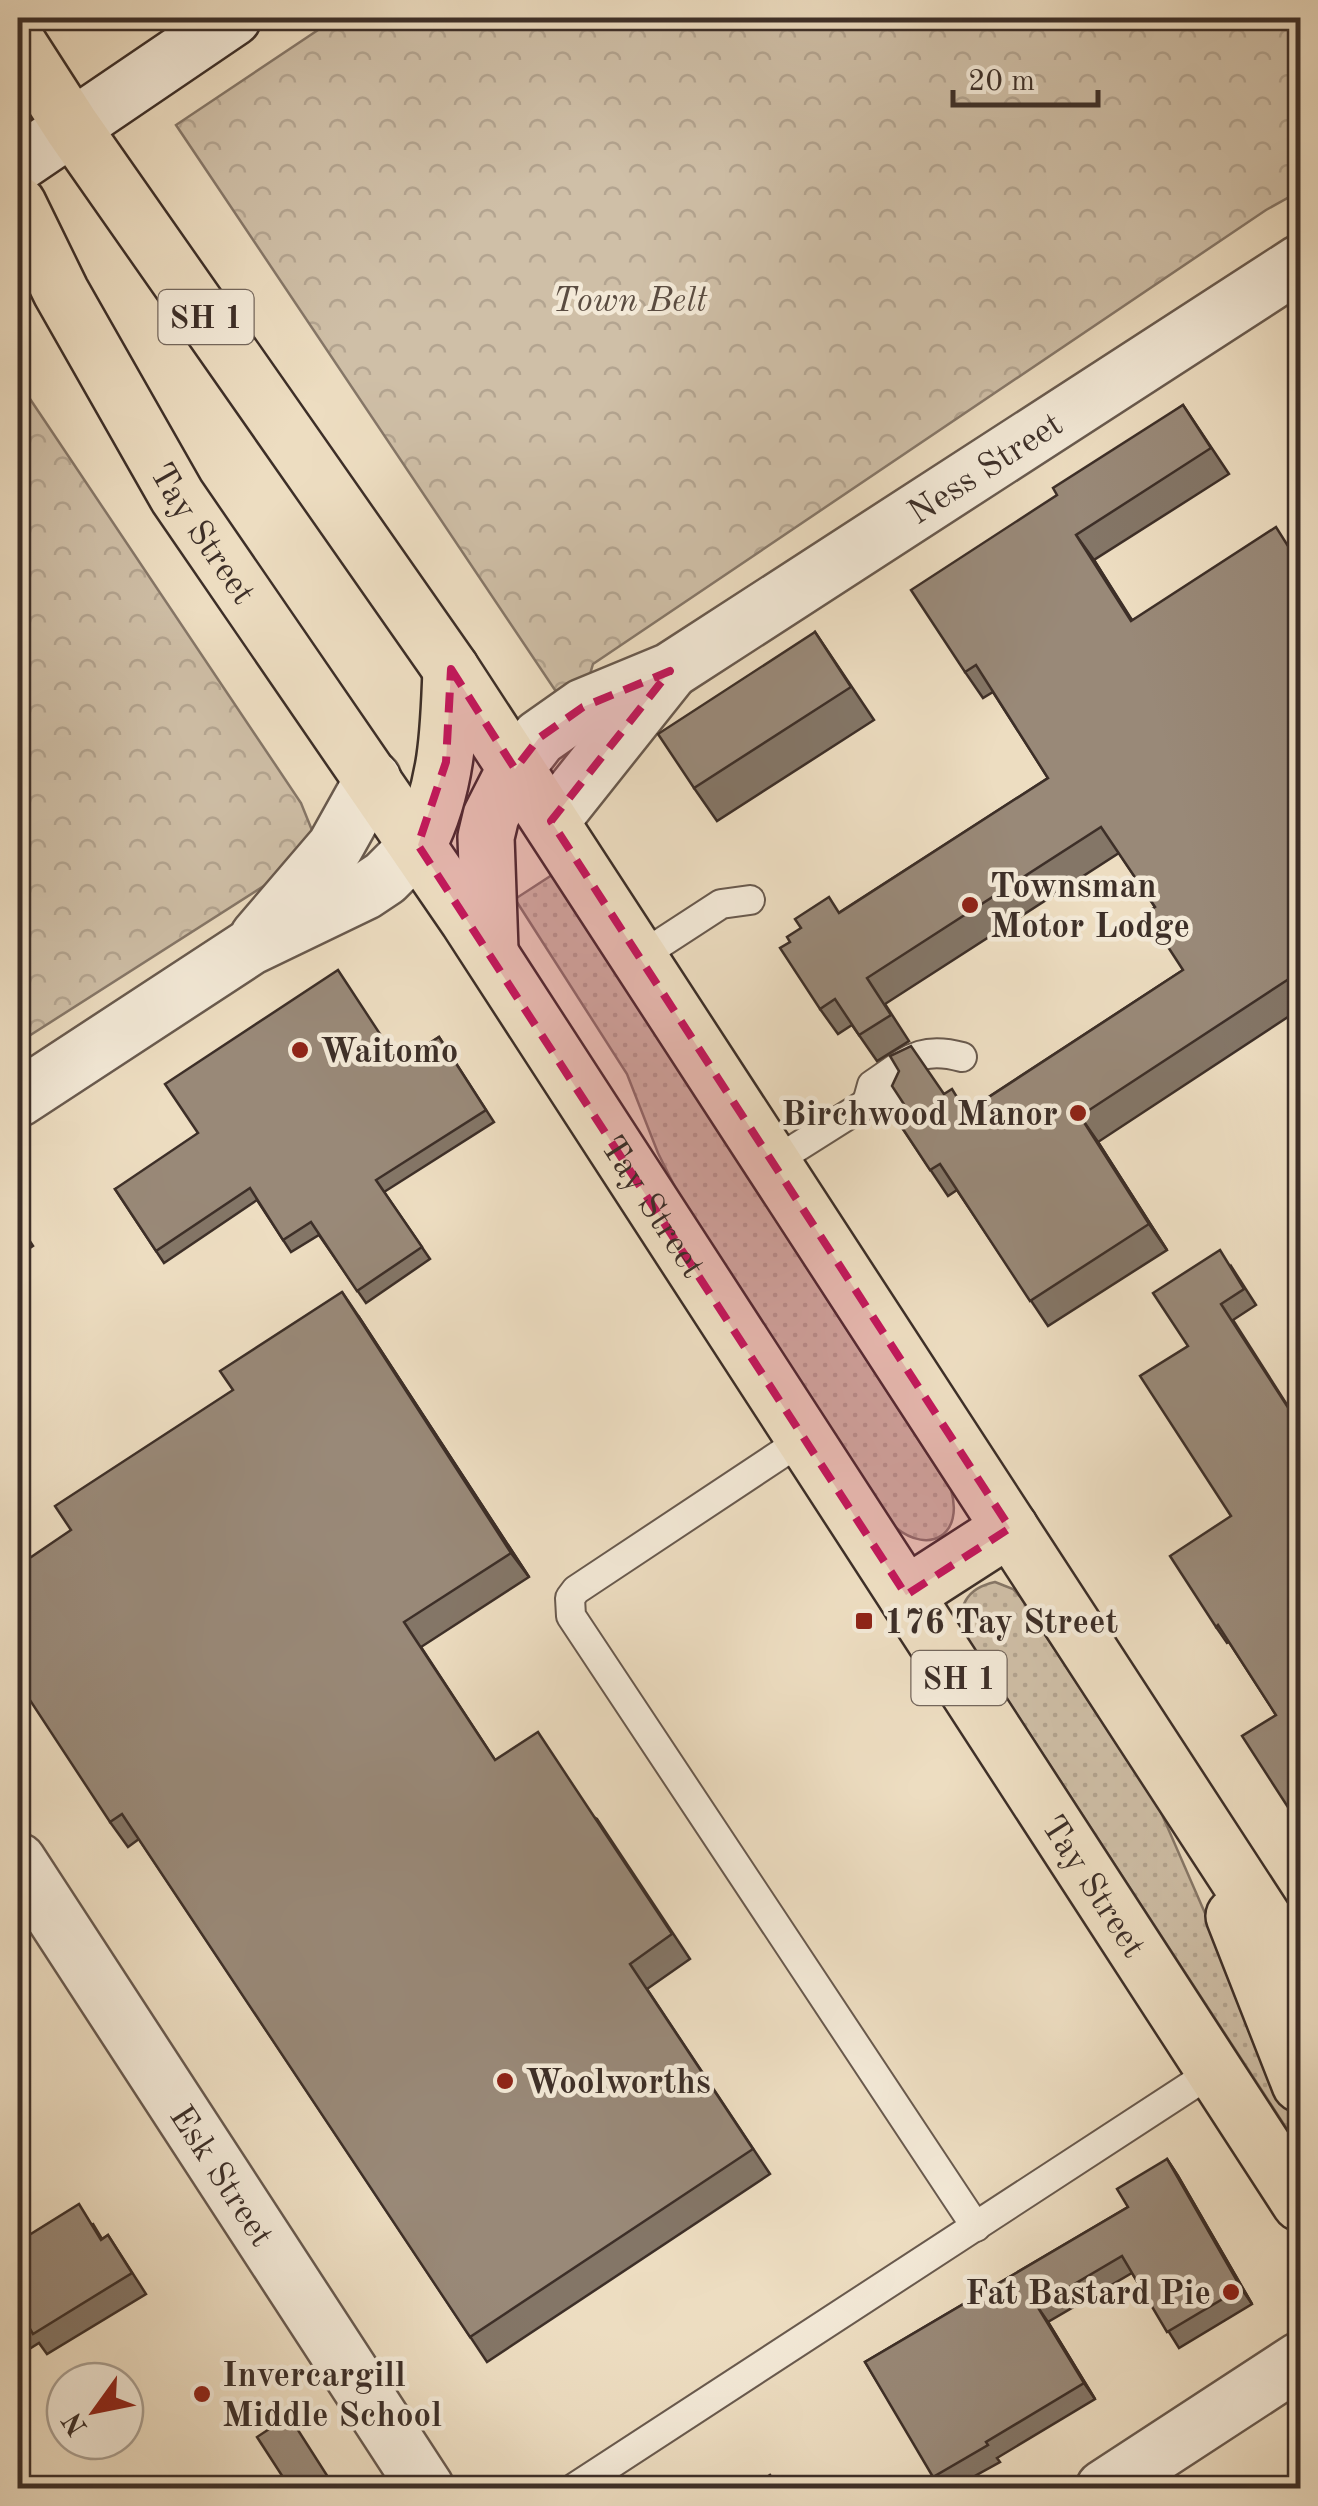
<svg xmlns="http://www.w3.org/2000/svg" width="1318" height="2506" font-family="'Old Standard TT',serif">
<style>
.grass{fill:url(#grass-dots);stroke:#867768;stroke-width:2.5}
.park{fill:url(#park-crowns);stroke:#867768;stroke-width:2.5}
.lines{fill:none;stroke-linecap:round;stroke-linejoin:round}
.service-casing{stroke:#695a4e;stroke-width:32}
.minor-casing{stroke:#695a4e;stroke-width:60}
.secondary-casing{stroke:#3d2f28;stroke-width:60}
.trunk-casing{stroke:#3d2f28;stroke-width:60}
.service{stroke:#f3e9d7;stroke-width:28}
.minor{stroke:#f3e9d7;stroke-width:55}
.secondary{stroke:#f3e9d7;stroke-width:55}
.trunk{stroke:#edddc1;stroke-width:55}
.wall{fill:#847667;stroke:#3d2f28;stroke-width:2.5}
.shaded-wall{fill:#6b6054;stroke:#3d2f28;stroke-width:2.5}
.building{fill:#998978;stroke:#3d2f28;stroke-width:2.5}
.marked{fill:#c2185b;fill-opacity:0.2;stroke:#c2185b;stroke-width:8;stroke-dasharray:20 12;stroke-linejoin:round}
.poi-dot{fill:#8f2418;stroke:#f3e9d7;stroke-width:4}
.labels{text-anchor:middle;stroke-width:9;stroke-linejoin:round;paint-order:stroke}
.shield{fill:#f3e9d7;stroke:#74675c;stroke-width:2.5}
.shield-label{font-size:32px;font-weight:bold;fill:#3d2f28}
.park-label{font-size:35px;font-style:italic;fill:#5a4c41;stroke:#f3e9d7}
.street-label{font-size:35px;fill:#3d2f28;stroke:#f3e9d7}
.poi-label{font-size:35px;font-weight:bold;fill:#3d2f28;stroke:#f3e9d7;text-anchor:start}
</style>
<defs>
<pattern id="grass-dots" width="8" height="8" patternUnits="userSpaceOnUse" patternTransform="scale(2.5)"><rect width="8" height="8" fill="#cfbfa7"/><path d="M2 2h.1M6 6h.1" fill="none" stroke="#b3a490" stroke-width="1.8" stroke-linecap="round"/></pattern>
<pattern id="park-crowns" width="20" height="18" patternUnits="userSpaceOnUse" patternTransform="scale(2.5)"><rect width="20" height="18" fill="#cfbfa7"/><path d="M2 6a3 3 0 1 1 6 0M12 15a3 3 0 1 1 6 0" fill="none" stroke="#b3a490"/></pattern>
</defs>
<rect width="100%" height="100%" fill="#edddc1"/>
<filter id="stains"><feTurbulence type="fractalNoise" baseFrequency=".002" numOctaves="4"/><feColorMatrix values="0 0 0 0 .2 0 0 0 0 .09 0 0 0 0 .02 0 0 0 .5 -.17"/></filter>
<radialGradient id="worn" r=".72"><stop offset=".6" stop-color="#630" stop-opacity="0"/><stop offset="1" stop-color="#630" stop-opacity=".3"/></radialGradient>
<g class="grass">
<path d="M552 875 951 1490C964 1534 930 1556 895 1527L677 1191 658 1153 627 1074 515 899Z"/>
<path d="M995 1582 1013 1589 1021 1598 1160 1810 1300 2131V2149L964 1633C956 1607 967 1588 995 1582Z"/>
</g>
<g class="park">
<path d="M336 18H1300V191L1266 210 593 664 588 681 561 699 176 125Z"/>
<path d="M18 381 301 803 320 850 18 1043Z"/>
</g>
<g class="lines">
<defs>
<g id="service">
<path d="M638 958 721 904 750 900"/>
<path d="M867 1103 872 1085C907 1062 919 1045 962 1057"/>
<path d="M772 1163 867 1103 887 1106 900 1097"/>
<path d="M805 1438 576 1590 570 1598 571 1616 976 2227"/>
<path d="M574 2488 1215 2070"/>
</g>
<g id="minor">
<path id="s1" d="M515 769 539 738 583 707 670 671 1300 263"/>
<path d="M551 821 668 674"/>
<path d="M258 937 335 847 373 779"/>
<path d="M18 1099 250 947 364 892 385 878 418 845"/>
<path id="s2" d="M18 1861 426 2488"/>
<path d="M1104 2488 1300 2360"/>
</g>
<path id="secondary" d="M18 164 233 18"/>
<g id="trunk">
<path d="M18 43 72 127 451 669 1300 1974"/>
<path id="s3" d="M18 204 61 292 177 496 468 920 1300 2203"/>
<path d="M418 845C447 789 449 731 451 669"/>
<path d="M490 950 486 837 491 816 515 769"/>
<path d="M906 1595 1010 1528"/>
<path d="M1234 1916 1300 2084"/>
</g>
</defs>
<use href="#service" class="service-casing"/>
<use href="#minor" class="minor-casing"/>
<use href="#secondary" class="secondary-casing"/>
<use href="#trunk" class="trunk-casing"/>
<use href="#service" class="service"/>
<use href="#minor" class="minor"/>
<use href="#secondary" class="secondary"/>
<use href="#trunk" class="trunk"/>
</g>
<g class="wall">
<path d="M1183 405 1229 474 1094 560 1132 620 1300 563V1009L1098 1142 1167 1250 1048 1326 957 1190 948 1196 899 1123 944 1094 967 1111 1183 970 1155 907 1119 853 885 1004 909 1041 877 1061 852 1025 838 1034 820 1009 840 912 1048 778 993 692 983 698 965 672 1057 495Z"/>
<path d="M815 632 874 720 717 821 694 788Z"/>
<path d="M439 1037 494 1122 384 1192 430 1259 366 1303 319 1235 291 1252 257 1200 164 1263 115 1189 399 1063Z"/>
<path d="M18 1223 33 1246 18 1256Z"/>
<path d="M1231 1266 1256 1305 1233 1320 1300 1425V1826L1293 1815 1276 1715 1229 1642 1227 1643 1216 1627 1231 1516 1188 1346Z"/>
<path d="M359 1317 529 1577 421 1647 495 1760 597 1819 690 1959 647 1989 770 2174 487 2362 139 1839 128 1847 110 1822 71 1530Z"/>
<path d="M1167 2159 1178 2176 1252 2304 1179 2348 1132 2273 1048 2322 1095 2399 997 2458 1000 2462 953 2488H942L865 2362 1128 2207Z"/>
<path d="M93 2224 102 2239 108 2235 146 2294 47 2354 39 2343 18 2356V2257Z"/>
</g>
<g class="shaded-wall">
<path d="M1076 535 1094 560 1148 647 1131 621Z"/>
<path d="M1080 1116 1098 1142 1167 1250 1149 1224Z"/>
<path d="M342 1292 359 1317 529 1577 511 1553Z"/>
<path d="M1167 2159 1178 2176 1252 2304 1241 2288Z"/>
<path d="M1037 2306 1048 2322 1095 2399 1084 2383Z"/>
</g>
<g class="building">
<path d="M1183 405 1211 448 1076 535 1131 621 1276 527 1300 565V607L1291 613 1300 628V977L1298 973 1080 1116 1149 1224 1030 1301 940 1164 930 1170 899 1123 911 1115 892 1086 899 1071 890 1056 911 1046 944 1094 952 1089 966 1112 1183 970 1146 913 1155 907 1101 827 867 978 891 1015 859 1035 835 999 820 1009 780 948 790 942 787 937 801 928 795 919 829 897 839 913 1048 778 976 665 965 672 911 590 1057 495 1053 488Z"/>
<path d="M815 632 851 687 694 788 658 734Z"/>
<path d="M338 970 399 1063 439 1037 486 1110 376 1180 422 1247 357 1291 311 1222 283 1240 250 1188 156 1251 115 1189 198 1133 165 1084Z"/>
<path d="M1220 1250 1244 1289 1221 1304 1300 1426V1810L1293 1815 1242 1736 1276 1715 1218 1625 1216 1627 1170 1556 1231 1516 1140 1376 1188 1346 1153 1293Z"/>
<path d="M342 1292 511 1553 404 1622 495 1760 538 1732 579 1794 672 1934 630 1964 753 2149 470 2337 122 1814 110 1822 18 1682V1566L71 1530 55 1506 233 1390 220 1371Z"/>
<path d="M1167 2159 1241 2288 1167 2332 1122 2256 1037 2306 1084 2383 986 2442 988 2445 933 2477 865 2362 1128 2207 1117 2189Z"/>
<path d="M79 2204 101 2240 108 2235 132 2273 33 2334 26 2322 18 2327V2257L19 2256 18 2253V2242Z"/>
<path d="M289 2416 335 2488H290L257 2437Z"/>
<path d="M770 2475 779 2488H749Z"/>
</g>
<path class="marked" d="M451 669 515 769 539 738 583 707 670 671 551 821 1010 1528 906 1595 418 845 446 762Z"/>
<g class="poi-dot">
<circle cx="970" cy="905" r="10"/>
<circle cx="300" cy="1050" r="10"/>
<circle cx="1078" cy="1113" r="10"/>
<rect x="854" y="1611" width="20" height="20" rx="5"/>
<circle cx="505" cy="2081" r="10"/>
<circle cx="1231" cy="2292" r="10"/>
<circle cx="202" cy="2394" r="10"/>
</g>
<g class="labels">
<g class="shield">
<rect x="158.5" y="290" width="95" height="54" rx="8"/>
<rect x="911.5" y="1651" width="95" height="54" rx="8"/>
</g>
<g class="shield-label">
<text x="206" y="328">SH 1</text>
<text x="959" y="1689">SH 1</text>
</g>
<g class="park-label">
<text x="630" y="311">Town Belt</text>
</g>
<g class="street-label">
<text dy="12" stroke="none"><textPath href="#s1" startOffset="562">Ness Street</textPath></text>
<text dy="12" stroke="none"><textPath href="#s3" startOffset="378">Tay Street</textPath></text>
<text dy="12" stroke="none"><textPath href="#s3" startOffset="1188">Tay Street</textPath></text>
<text dy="12" stroke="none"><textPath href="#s3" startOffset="1998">Tay Street</textPath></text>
<text dy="12" stroke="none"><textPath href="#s2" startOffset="375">Esk Street</textPath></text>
</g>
<g class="poi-label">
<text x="990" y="897">Townsman<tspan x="990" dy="40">Motor Lodge</tspan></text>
<text x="320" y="1062">Waitomo</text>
<text x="1058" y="1125" text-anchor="end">Birchwood Manor</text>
<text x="884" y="1633">176 Tay Street</text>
<text x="525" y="2093">Woolworths</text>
<text x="1211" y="2304" text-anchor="end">Fat Bastard Pie</text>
<text x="222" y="2386">Invercargill<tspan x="222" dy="40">Middle School</tspan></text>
</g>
</g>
<rect width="1318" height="2506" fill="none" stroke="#edddc1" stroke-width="60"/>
<rect x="20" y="20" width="1278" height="2466" fill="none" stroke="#3d2f28" stroke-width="5"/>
<rect x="30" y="30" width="1258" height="2446" fill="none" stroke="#3d2f28" stroke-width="2.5"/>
<g transform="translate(95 2411) rotate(237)"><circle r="48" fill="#f3e9d7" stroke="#aa9f91" stroke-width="2.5"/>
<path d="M0-8L18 38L0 25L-18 38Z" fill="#8f2418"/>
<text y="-15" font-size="28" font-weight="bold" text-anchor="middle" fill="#3d2f28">N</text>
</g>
<path d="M953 90v15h145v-15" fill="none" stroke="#3d2f28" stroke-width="5"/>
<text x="968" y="90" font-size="30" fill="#3d2f28" stroke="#f3e9d7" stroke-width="8" paint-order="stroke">20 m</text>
<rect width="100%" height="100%" filter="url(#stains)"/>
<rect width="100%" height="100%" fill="url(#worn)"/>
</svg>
